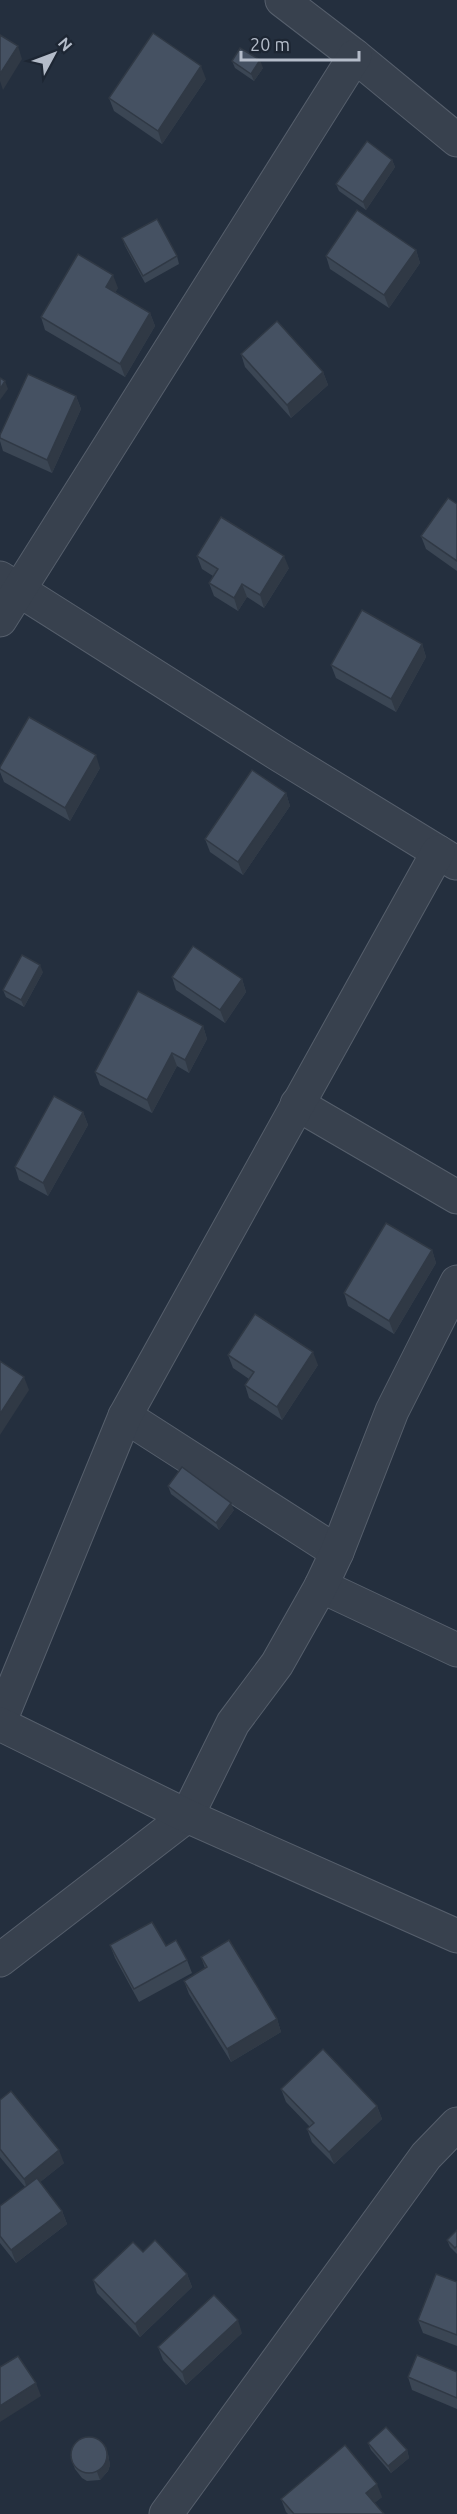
<svg xmlns="http://www.w3.org/2000/svg" width="457" height="2514" font-family="Ubuntu,sans-serif">
<style>
.lines{fill:none;stroke-linecap:round;stroke-linejoin:round}
.minor-casing{stroke:#565f6c;stroke-width:35}
.tertiary-casing{stroke:#565f6c;stroke-width:35}
.minor{stroke:#38414e;stroke-width:33}
.tertiary{stroke:#38414e;stroke-width:33}
.wall{fill:#3b4654}
.shaded-wall{fill:#303945}
.building{fill:#455162;stroke:#303945;stroke-width:1.5}
</style>
<rect width="100%" height="100%" fill="#242f3e"/>
<g class="lines">
<defs>
<g id="minor">
<path d="M282 0 355 56 457 140"/>
<path d="M0 578 278 754 456 863"/>
<path d="M0 620 355 56"/>
<path d="M297 1104 457 1197"/>
<path d="M125 1416 337 1552"/>
<path d="M321 1586 457 1650"/>
<path d="M0 1721 125 1416 438 852"/>
<path d="M0 1960 187 1816 233 1723 277 1664 321 1586 337 1552 392 1411 457 1282"/>
<path d="M166 2514 426 2156 457 2124"/>
</g>
<path id="tertiary" d="M0 1724 187 1816 457 1936"/>
</defs>
<use href="#minor" class="minor-casing"/>
<use href="#tertiary" class="tertiary-casing"/>
<use href="#minor" class="minor"/>
<use href="#tertiary" class="tertiary"/>
</g>
<g class="wall">
<path d="M232 61 263 68 254 81 235 68Z"/>
<path d="M206 79 162 144 114 111 109 98Z"/>
<path d="M392 160 395 167 366 210 339 191 336 184Z"/>
<path d="M122 238 177 256 179 264 145 283 125 246Z"/>
<path d="M416 250 420 263 389 308 330 269 326 256Z"/>
<path d="M118 288 115 292 150 313 155 326 125 377 45 330 41 317Z"/>
<path d="M241 354 323 372 328 385 291 418 245 367Z"/>
<path d="M76 396 81 409 52 473 3 451 0 441V438Z"/>
<path d="M457 504V571L426 549 421 536Z"/>
<path d="M197 556 289 568 264 608 247 597 238 611 214 596 209 583 213 576 202 569Z"/>
<path d="M422 644 426 657 396 712 336 678 331 665Z"/>
<path d="M0 767 100 768 70 821 4 782 0 772Z"/>
<path d="M286 793 290 806 243 875 210 852 205 839Z"/>
<path d="M43 972 24 1007 6 997 3 990Z"/>
<path d="M172 977 242 979 246 992 225 1023 176 990Z"/>
<path d="M203 1026 207 1039 189 1073 177 1066 152 1113 100 1085 95 1072Z"/>
<path d="M83 1112 88 1125 48 1196 19 1180 15 1167Z"/>
<path d="M432 1250 436 1263 394 1334 348 1306 344 1293Z"/>
<path d="M228 1355 318 1365 282 1420 249 1398 245 1385 249 1379 233 1368Z"/>
<path d="M168 1486 234 1510 219 1530 171 1494Z"/>
<path d="M110 1945 166 1946 187 1960 192 1973 139 2002 115 1958Z"/>
<path d="M201 1957 277 2019 281 2032 231 2062 189 1994 184 1981 205 1968Z"/>
<path d="M281 2089 377 2106 382 2119 334 2164 312 2142 307 2129 310 2127 286 2102Z"/>
<path d="M0 2100 64 2163 40 2182 62 2211 67 2224 16 2263 0 2243V2206L25 2187 0 2157Z"/>
<path d="M457 2230V2254L450 2247 447 2240Z"/>
<path d="M187 2274 192 2287 140 2337 97 2293 93 2280Z"/>
<path d="M457 2282V2346L423 2333 418 2320Z"/>
<path d="M242 2333 186 2385 163 2360 158 2347Z"/>
<path d="M457 2372V2409L412 2390 408 2377Z"/>
<path d="M368 2443 407 2450 409 2458 391 2473 371 2450Z"/>
<path d="M108 2454 110 2465 108 2471 100 2480 87 2481 82 2478 75 2469 72 2461Z"/>
<path d="M382 2497 374 2503 384 2514H288L286 2512 281 2499Z"/>
</g>
<g class="shaded-wall">
<path d="M18 46 22 59 3 90 0 81V74Z"/>
<path d="M260 60 263 68 254 81 251 74Z"/>
<path d="M201 66 206 79 162 144 158 131Z"/>
<path d="M392 160 395 167 366 210 363 202Z"/>
<path d="M416 250 420 263 389 308 384 295Z"/>
<path d="M113 275 118 288 111 300 106 287Z"/>
<path d="M150 313 155 326 125 377 120 364Z"/>
<path d="M323 372 328 385 291 418 287 405Z"/>
<path d="M5 381 8 389 0 400V389Z"/>
<path d="M76 396 81 409 52 473 47 460Z"/>
<path d="M284 556 289 568 264 608 260 595Z"/>
<path d="M242 584 247 597 238 611 234 598Z"/>
<path d="M422 644 426 657 396 712 391 699Z"/>
<path d="M96 755 100 768 70 821 65 808Z"/>
<path d="M286 793 290 806 243 875 238 862Z"/>
<path d="M40 965 43 972 24 1007 21 1000Z"/>
<path d="M242 979 246 992 225 1023 220 1010Z"/>
<path d="M203 1026 207 1039 189 1073 185 1060Z"/>
<path d="M172 1053 177 1066 152 1113 147 1100Z"/>
<path d="M83 1112 88 1125 48 1196 43 1183Z"/>
<path d="M432 1250 436 1263 394 1334 389 1321Z"/>
<path d="M313 1352 318 1365 282 1420 277 1407Z"/>
<path d="M24 1377 29 1390 0 1435V1414Z"/>
<path d="M231 1503 234 1510 219 1530 216 1523Z"/>
<path d="M277 2019 281 2032 231 2062 227 2049Z"/>
<path d="M377 2106 382 2119 334 2164 329 2152Z"/>
<path d="M59 2150 64 2163 28 2192 24 2179Z"/>
<path d="M62 2211 67 2224 16 2263 11 2250Z"/>
<path d="M187 2274 192 2287 140 2337 135 2324Z"/>
<path d="M238 2320 242 2333 186 2385 182 2372Z"/>
<path d="M36 2383 41 2396 0 2422V2406Z"/>
<path d="M106 2446 108 2454 110 2465 108 2471 100 2480 97 2472Z"/>
<path d="M407 2450 409 2458 391 2473 388 2466Z"/>
<path d="M377 2484 382 2497 371 2506 366 2493Z"/>
</g>
<g class="building">
<path d="M153 33 201 66 158 131 109 98Z"/>
<path d="M0 35 18 46 0 74Z"/>
<path d="M240 48 260 60 251 74 232 61Z"/>
<path d="M367 141 392 160 363 202 336 184Z"/>
<path d="M357 210 416 250 384 295 326 256Z"/>
<path d="M157 219 177 256 143 276 122 238Z"/>
<path d="M78 254 113 275 106 287 150 313 120 364 41 317Z"/>
<path d="M277 321 323 372 287 405 241 354Z"/>
<path d="M28 374 76 396 47 460 0 438V435Z"/>
<path d="M0 378 5 381 0 389Z"/>
<path d="M448 498 457 504V561L421 536Z"/>
<path d="M221 517 284 556 260 595 242 584 234 598 209 583 218 569 197 556Z"/>
<path d="M362 610 422 644 391 699 331 665Z"/>
<path d="M29 717 96 755 65 808 0 769V767Z"/>
<path d="M252 770 286 793 238 862 205 839Z"/>
<path d="M193 946 242 979 220 1010 172 977Z"/>
<path d="M22 955 40 965 21 1000 3 990Z"/>
<path d="M138 991 203 1026 185 1060 172 1053 147 1100 95 1072Z"/>
<path d="M54 1096 83 1112 43 1183 15 1167Z"/>
<path d="M386 1223 432 1250 389 1321 344 1293Z"/>
<path d="M255 1314 313 1352 277 1407 245 1385 254 1372 228 1355Z"/>
<path d="M0 1361 24 1377 0 1414Z"/>
<path d="M182 1467 231 1503 216 1523 168 1486Z"/>
<path d="M152 1922 166 1946 176 1940 187 1960 134 1989 110 1945Z"/>
<path d="M229 1940 277 2019 227 2049 184 1981 207 1967 201 1957Z"/>
<path d="M323 2049 377 2106 329 2152 307 2129 314 2123 281 2089Z"/>
<path d="M11 2091 59 2150 24 2179 0 2149V2100Z"/>
<path d="M37 2178 62 2211 11 2250 0 2236V2206Z"/>
<path d="M457 2230V2246L455 2248 447 2240Z"/>
<path d="M155 2240 187 2274 135 2324 93 2280 133 2242 143 2252Z"/>
<path d="M436 2274 457 2282V2335L418 2320Z"/>
<path d="M214 2295 238 2320 182 2372 158 2347Z"/>
<path d="M417 2355 457 2372V2398L408 2377Z"/>
<path d="M18 2356 36 2383 0 2406V2367Z"/>
<path d="M386 2427 407 2450 388 2466 368 2443Z"/>
<circle cx="89" cy="2455" r="18"/>
<path d="M345 2445 377 2484 366 2493 384 2514H294L281 2499Z"/>
</g>
<g transform="translate(54 54) rotate(49)" stroke="#1d2633" stroke-width="4.5" paint-order="stroke">
<path d="M0-4.5L10 22L0 15L-10 22Z" fill="#b4bcc9"/>
<text y="-9" font-size="16" font-weight="bold" text-anchor="middle" fill="#b4bcc9">N</text>
</g>
<path d="M241 51v9h118v-9" fill="none" stroke="#b4bcc9" stroke-width="3"/>
<text x="250" y="51" font-size="18" fill="#b4bcc9" stroke="#1d2633" stroke-width="4.5" paint-order="stroke">20 m</text>
</svg>
